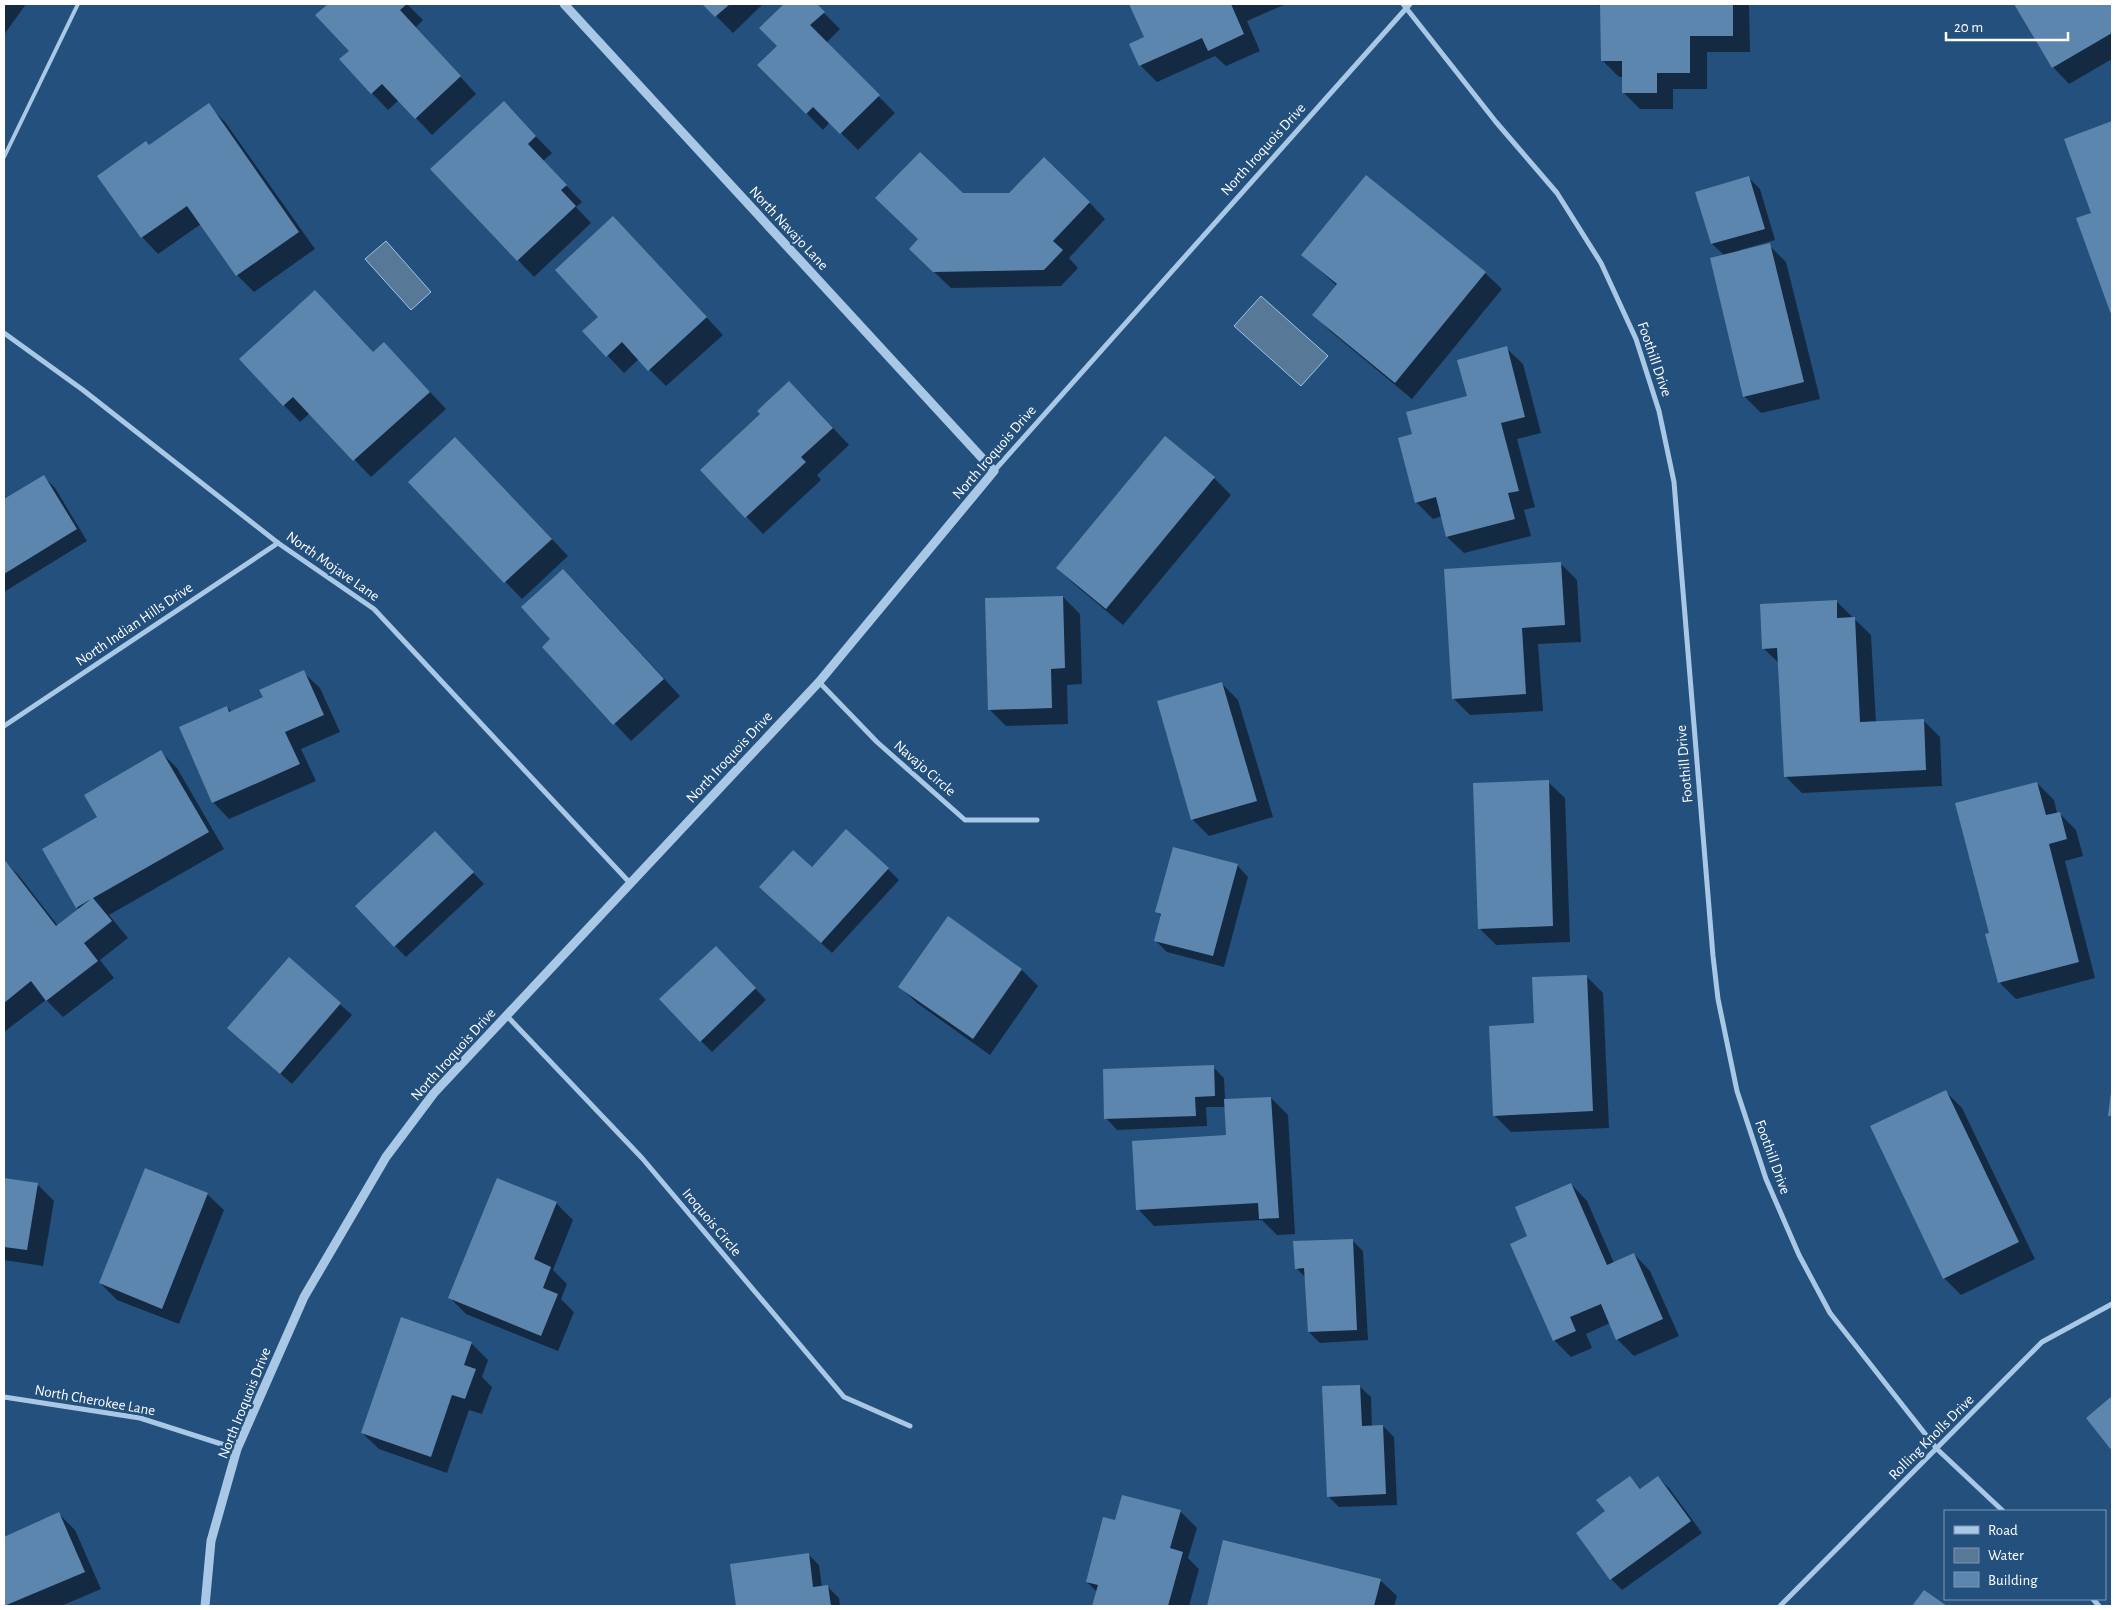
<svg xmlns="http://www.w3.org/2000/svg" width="2116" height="1610" font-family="'Alegreya Sans',sans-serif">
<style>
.water{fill:#587898;stroke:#9dc4e6}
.shadow{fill:#0007}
.building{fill:#5d86ae}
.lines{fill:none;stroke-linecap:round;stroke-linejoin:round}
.service{stroke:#a9c8e5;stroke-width:4}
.minor{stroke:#a9c8e5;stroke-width:5}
.tertiary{stroke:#a9c8e5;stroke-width:9}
.labels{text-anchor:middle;stroke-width:5;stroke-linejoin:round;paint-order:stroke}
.street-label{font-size:15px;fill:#fff;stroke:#24507d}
</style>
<rect width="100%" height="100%" fill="#24507d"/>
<g class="water">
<path d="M386 241 431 292 411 310 365 259Z"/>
<path d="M1261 296 1328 356 1301 386 1234 326Z"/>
</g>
<g class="shadow">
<path d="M4 4H26L4 35Z"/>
<path d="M330 4H407L423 20 416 27 476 94 432 135 399 100 388 110 372 93 350 51 317 15Z"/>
<path d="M704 4H763L733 33Z"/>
<path d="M786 4H815L840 29 826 43 895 113 858 150 830 122 823 130 759 65 779 46 761 28Z"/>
<path d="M1130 4H1286L1247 21 1260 51 1226 66 1215 56 1157 82 1140 65 1145 38Z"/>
<path d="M1595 4H1749L1750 52H1707V89H1673V109H1640L1624 93V77H1619L1602 60 1601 6Z"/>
<path d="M2015 4H2112V59L2069 84 2053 67Z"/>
<path d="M208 105 225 122 315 249 254 292 237 275 201 224 158 254 142 237 149 146Z"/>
<path d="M520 120 552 153 543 161 582 202 576 207 591 223 534 277 518 260Z"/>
<path d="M2112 122V314L2077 219 2093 214 2065 139Z"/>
<path d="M1749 178 1760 189 1775 240 1740 250V252L1769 245 1786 262 1820 399 1761 413 1744 396 1725 256 1712 244Z"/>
<path d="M963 195 1089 202 1105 219 1069 258 1078 268 1061 286 951 288 927 265Z"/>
<path d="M630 235 723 335 666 386 639 359 624 373 584 331 599 317Z"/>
<path d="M1303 255 1485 273 1502 289 1412 399 1330 331 1313 314 1337 286Z"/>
<path d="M315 291 374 354 384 343 446 409 371 477 310 413 300 422 284 405Z"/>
<path d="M1506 348 1523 364 1541 433 1517 439 1535 507 1524 510 1531 536 1464 553 1447 537 1442 516 1433 519 1416 502 1413 435 1469 397Z"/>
<path d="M806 399 849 445 817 475 821 480 763 534 702 470Z"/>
<path d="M1165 438 1214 478 1231 495 1123 625 1074 584 1057 568Z"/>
<path d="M472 455 568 556 522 599 410 482Z"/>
<path d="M44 477 55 488 87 541 4 592V501Z"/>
<path d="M1560 563 1577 580 1581 642 1538 644 1543 711 1470 715 1454 699Z"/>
<path d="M580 587 680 696 631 741 543 647 552 639Z"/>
<path d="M1063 597 1080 614 1082 684 1067 685 1068 724 1006 726 989 709Z"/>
<path d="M1836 601 1871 635 1876 723 1923 720 1940 737 1942 786 1802 793 1785 776 1780 664 1764 649Z"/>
<path d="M303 672 320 688 340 732 301 749 316 781 229 819 213 802 227 707 232 712 265 698Z"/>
<path d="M1222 684 1238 700 1273 817 1209 836 1193 820 1158 702Z"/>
<path d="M161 752 177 768 224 849 109 915 128 938 100 960 114 978 63 1017 46 1000 4 1032V860L20 877 58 926 80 910 77 907 98 817Z"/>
<path d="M1548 782 1565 798 1570 942 1496 945 1479 928Z"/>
<path d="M2037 783 2054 800 2057 813H2059L2076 830 2083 856 2065 861 2095 978 2016 999 1999 982 1991 934Z"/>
<path d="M446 844 484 884 406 957 395 946Z"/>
<path d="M1237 865 1248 877 1224 967 1167 952 1155 940 1162 917 1157 912Z"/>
<path d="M812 869H888L899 880 832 953 772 898Z"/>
<path d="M727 958 766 1000 712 1052 701 1041Z"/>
<path d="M289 959 352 1015 292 1084 229 1028Z"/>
<path d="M1022 970 1038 986 990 1055 917 1003 900 987Z"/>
<path d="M1586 976 1603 993 1609 1128 1511 1132 1494 1115 1535 1025Z"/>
<path d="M1213 1067 1224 1078 1225 1100 1271 1098 1288 1115 1295 1234 1277 1235 1262 1220 1154 1226 1138 1209 1228 1136 1225 1107H1206L1207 1126 1117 1130 1106 1118Z"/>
<path d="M1945 1091 1962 1108 2035 1259 1961 1295 1944 1278Z"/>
<path d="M4 1179 37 1184 54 1201 43 1266 4 1260Z"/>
<path d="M1571 1184 1587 1201 1614 1263 1634 1254 1650 1271 1679 1336 1634 1356 1617 1339 1610 1323 1586 1334 1592 1348 1571 1357 1554 1340Z"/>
<path d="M207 1194 224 1210 179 1324 117 1300 100 1283Z"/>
<path d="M556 1203 573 1220 553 1270 567 1284 561 1299 574 1312 558 1351 466 1314 449 1297Z"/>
<path d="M1352 1240 1363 1251 1368 1340 1320 1343 1309 1332 1306 1278 1296 1268Z"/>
<path d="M471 1343 488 1360 482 1377 492 1387 482 1414 469 1410 447 1473 379 1449 362 1433Z"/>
<path d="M1359 1386 1371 1397 1372 1427 1383 1426 1394 1437 1397 1505 1339 1507 1328 1496Z"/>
<path d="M2112 1398V1449L2087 1418Z"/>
<path d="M1630 1477 1641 1489 1658 1477 1669 1488 1702 1533 1622 1590 1611 1579 1577 1533 1607 1511Z"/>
<path d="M1180 1511 1197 1528 1188 1558 1199 1569 1189 1606H1093L1097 1592 1087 1582 1116 1522Z"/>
<path d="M59 1514 75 1530 101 1589 61 1606H4V1538Z"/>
<path d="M1224 1542 1380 1580 1397 1596 1394 1606H1208Z"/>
<path d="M808 1554 819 1565 822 1588 828 1587 839 1598 840 1606H737L731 1565Z"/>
</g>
<g class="building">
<path d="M328 4H407L400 10 461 76 415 119 382 84 371 94 339 59 349 51 315 15Z"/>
<path d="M702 4H730L715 17Z"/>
<path d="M784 4H817L825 12 810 25 880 95 840 134 813 107 806 114 757 65 777 46 759 28Z"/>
<path d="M1129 4H1231L1244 34 1208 51 1202 38 1139 66 1129 44 1144 37Z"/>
<path d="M1600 4H1733V36H1690V73H1657V93H1622V61H1601Z"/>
<path d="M2014 4H2112V33L2052 68Z"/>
<path d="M504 101 536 136 528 144 567 185 561 190 576 206 517 261 430 169Z"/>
<path d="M209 103 299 232 236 276 187 206 141 238 97 176 146 141 149 145Z"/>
<path d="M2112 121V317L2076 218 2091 213 2064 139Z"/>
<path d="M920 152 963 193H1009L1044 157 1090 202 1053 241 1063 250 1044 270 933 272 909 249 918 239 875 198Z"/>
<path d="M1366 175 1486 272 1395 383 1312 315 1337 284 1301 255Z"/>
<path d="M1749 176 1765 229 1711 244 1695 192Z"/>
<path d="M613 216 707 317 648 371 622 342 606 357 582 331 598 317 555 270Z"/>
<path d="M1770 243 1804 382 1743 397 1710 258Z"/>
<path d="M315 290 373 352 384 342 430 392 353 461 293 397 283 406 239 359Z"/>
<path d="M1507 346 1525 417 1501 423 1519 491 1508 493 1515 519 1446 537 1436 497 1415 503 1398 438 1412 434 1406 412 1467 396 1457 360Z"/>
<path d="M789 381 833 428 801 457 806 462 745 518 700 470 760 414 757 411Z"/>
<path d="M1165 436 1215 477 1106 609 1056 568Z"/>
<path d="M455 437 552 539 504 583 408 482Z"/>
<path d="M44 475 77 529 4 574V499Z"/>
<path d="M1561 562 1565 625 1522 628 1526 694 1452 699 1444 569Z"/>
<path d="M563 569 664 679 613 725 542 647 550 639 521 607Z"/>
<path d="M1063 596 1065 668 1051 669 1052 708 988 710 985 598Z"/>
<path d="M1837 600V618L1855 617 1860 722 1924 719 1926 770 1784 777 1777 648 1762 649 1760 604Z"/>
<path d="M304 670 324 715 285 732 300 764 212 803 179 727 227 706 229 712 263 697 259 690Z"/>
<path d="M1222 682 1257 801 1191 820 1157 701Z"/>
<path d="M161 750 209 832 93 898 112 921 84 943 98 961 46 1001 31 981 4 1003V859L56 926 91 899 76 908 42 849 97 817 84 795Z"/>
<path d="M1549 780 1553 926 1478 929 1473 783Z"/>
<path d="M2037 782 2046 815 2060 812 2067 839 2049 844 2079 962 1998 983 1985 934 1989 933 1955 803Z"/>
<path d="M846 829 889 868 821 943 759 887 793 850 812 867Z"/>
<path d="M435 831 474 872 394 947 355 906Z"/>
<path d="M1173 847 1238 864 1213 956 1154 941 1161 914 1155 912Z"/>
<path d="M948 916 1022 969 973 1039 898 987Z"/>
<path d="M716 946 756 988 700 1042 659 999Z"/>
<path d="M289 957 341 1003 280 1074 227 1028Z"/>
<path d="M1587 975 1593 1111 1493 1116 1489 1026 1534 1023 1532 977Z"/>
<path d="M1214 1065 1215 1096 1195 1097 1196 1116 1104 1119 1103 1069Z"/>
<path d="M1946 1090 2019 1242 1943 1279 1870 1126Z"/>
<path d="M2111 1092H2112V1116H2108Z"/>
<path d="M1271 1097 1279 1218 1259 1219 1258 1203 1136 1210 1132 1141 1226 1135 1224 1099Z"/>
<path d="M145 1168 208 1193 162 1309 99 1283Z"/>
<path d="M4 1178 38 1183 27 1250 4 1247Z"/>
<path d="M497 1178 557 1202 534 1259 551 1267 543 1288 558 1294 541 1336 448 1298Z"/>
<path d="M1571 1183 1607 1265 1634 1253 1663 1319 1616 1340 1601 1304 1570 1317 1576 1331 1553 1341 1510 1244 1527 1236 1515 1207Z"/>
<path d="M1353 1239 1357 1330 1308 1332 1304 1268 1295 1269 1293 1241Z"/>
<path d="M401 1317 472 1342 464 1365 476 1369 465 1399 452 1395 431 1457 361 1433Z"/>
<path d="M1360 1385 1362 1426 1383 1425 1386 1494 1327 1497 1322 1386Z"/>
<path d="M2112 1396V1451L2086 1418Z"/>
<path d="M1630 1476 1640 1489 1658 1476 1691 1521 1610 1580 1576 1533 1605 1511 1596 1500Z"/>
<path d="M1122 1495 1181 1510 1170 1548 1183 1552 1168 1606H1092L1098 1585 1086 1582 1103 1517 1115 1520Z"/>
<path d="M59 1512 85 1572 4 1606V1537Z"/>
<path d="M1223 1540 1381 1579 1374 1606H1207Z"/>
<path d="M809 1553 813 1587 828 1585 831 1606H736L730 1564Z"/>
<path d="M1924 1590 1947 1606H1912Z"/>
</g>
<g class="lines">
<path class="service" d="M4 157 78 4"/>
<g class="minor">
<path d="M1403 4 1496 122 1557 193 1601 263 1636 339 1659 411 1674 482 1713 956 1718 999 1737 1091 1766 1179 1799 1255 1830 1313 1937 1449 2003 1511"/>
<path d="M4 333 83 390 278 543 374 609 630 883"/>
<path d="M994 471 1410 4"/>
<path d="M819 682 877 742 965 820H1037"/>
<path d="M4 726 278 543"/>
<path d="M506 1015 642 1158 844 1397 910 1426"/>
<path d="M4 1397 140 1418 237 1449"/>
<path d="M2093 1599 2099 1606"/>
<path d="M1780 1606 2042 1342 2112 1304"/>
</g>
<path class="tertiary" d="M205 1606 211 1541 237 1449 304 1297 386 1157 434 1093 819 682 994 471 564 4"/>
</g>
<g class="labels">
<g class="street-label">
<text transform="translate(1263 149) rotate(-48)" y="5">North Iroquois Drive</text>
<text transform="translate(789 228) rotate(47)" y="5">North Navajo Lane</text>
<text transform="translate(1655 359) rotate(71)" y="5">Foothill Drive</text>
<text transform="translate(994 452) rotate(-49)" y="5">North Iroquois Drive</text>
<text transform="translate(333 566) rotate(35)" y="5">North Mojave Lane</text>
<text transform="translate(134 624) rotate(-34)" y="5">North Indian Hills Drive</text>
<text transform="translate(729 757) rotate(-47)" y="5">North Iroquois Drive</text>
<text transform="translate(1684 764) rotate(-95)" y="5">Foothill Drive</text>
<text transform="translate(925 768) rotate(41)" y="5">Navajo Circle</text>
<text transform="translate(453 1054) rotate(-48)" y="5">North Iroquois Drive</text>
<text transform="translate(1773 1157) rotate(70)" y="5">Foothill Drive</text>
<text transform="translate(712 1222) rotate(50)" y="5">Iroquois Circle</text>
<text transform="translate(95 1400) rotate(10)" y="5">North Cherokee Lane</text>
<text transform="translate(244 1403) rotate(-68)" y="5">North Iroquois Drive</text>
<text transform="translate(1931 1437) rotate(-45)" y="5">Rolling Knolls Drive</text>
</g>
</g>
<rect width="2116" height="1610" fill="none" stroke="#ffffff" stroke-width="10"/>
<rect x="1944" y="1510" width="162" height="90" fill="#24507d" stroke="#7c96b1"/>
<rect x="1954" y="1526" width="25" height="8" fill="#a9c8e5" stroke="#7c96b1"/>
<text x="1988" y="1535" font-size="15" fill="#ffffff">Road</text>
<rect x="1954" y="1548" width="25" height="15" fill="#587898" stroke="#7c96b1"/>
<text x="1988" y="1560" font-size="15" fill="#ffffff">Water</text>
<rect x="1954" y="1572" width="25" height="15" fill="#5d86ae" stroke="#7c96b1"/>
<text x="1988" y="1585" font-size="15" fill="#ffffff">Building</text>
<path d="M1946 32v8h122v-8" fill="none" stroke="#ffffff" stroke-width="2.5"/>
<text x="1954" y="32" font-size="15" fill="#ffffff" stroke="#24507d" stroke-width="4" paint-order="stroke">20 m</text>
</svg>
